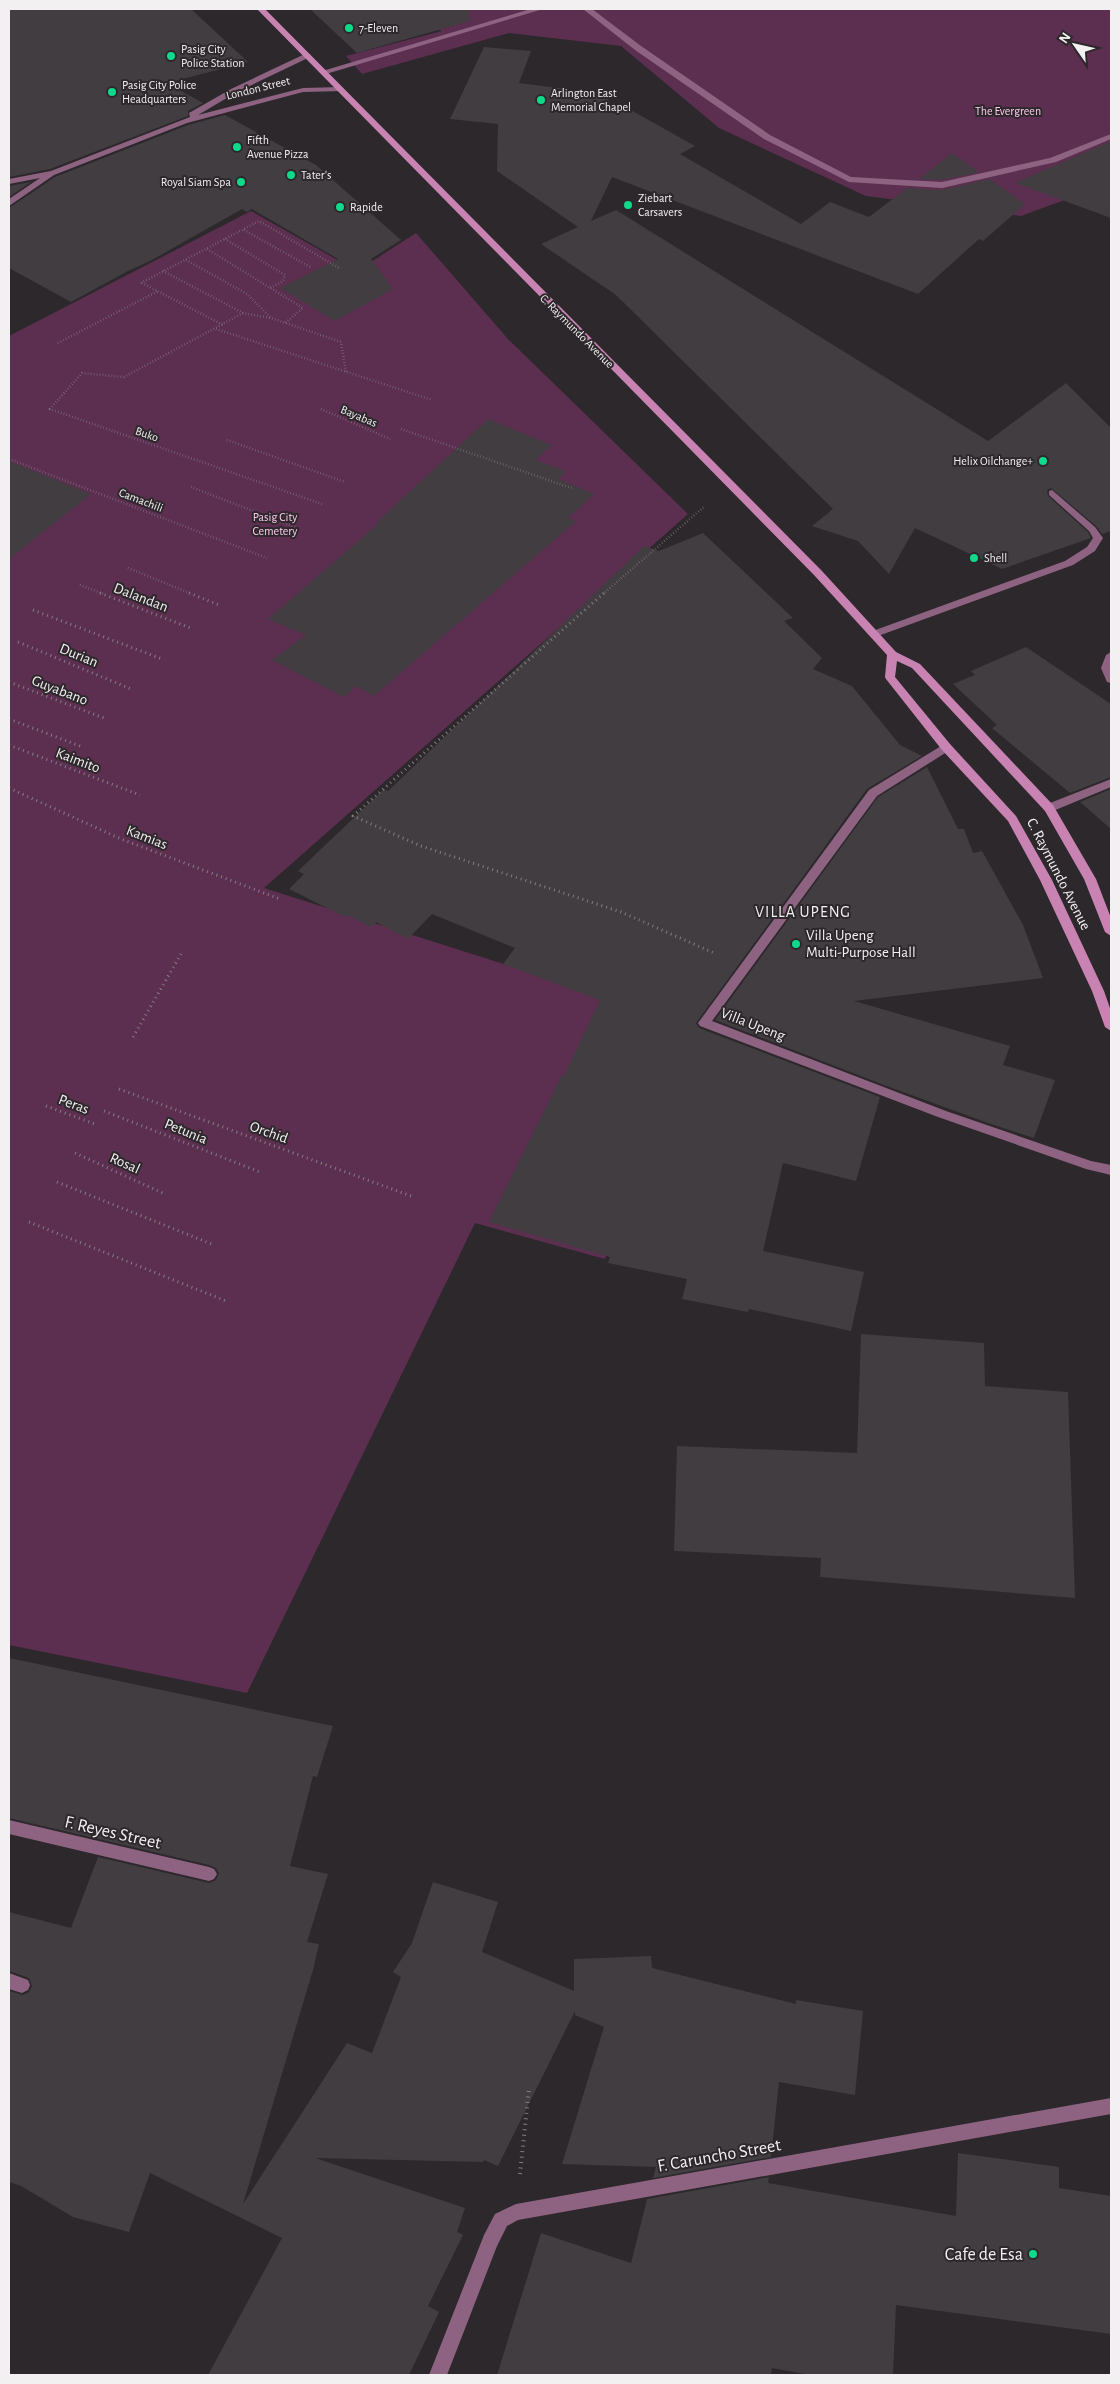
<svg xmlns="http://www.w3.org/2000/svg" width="1120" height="2384" font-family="'Alegreya Sans',sans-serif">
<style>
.green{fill:#5c2f50}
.building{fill:#413d40}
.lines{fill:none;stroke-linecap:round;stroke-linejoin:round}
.path-far2{stroke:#837e81;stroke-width:2.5;stroke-dasharray:0.5 2.5;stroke-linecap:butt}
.path-far1{stroke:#837e81;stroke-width:3;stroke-dasharray:1 4;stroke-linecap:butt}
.path{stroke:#837e81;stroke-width:4;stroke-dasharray:1 4.5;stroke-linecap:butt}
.lane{fill:#8e6381;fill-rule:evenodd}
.street{fill:#8e6381;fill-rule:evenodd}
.secondary{fill:#c883b3;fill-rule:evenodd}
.poi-dot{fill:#0fd98a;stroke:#2d282b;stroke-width:2}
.labels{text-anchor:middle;stroke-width:4;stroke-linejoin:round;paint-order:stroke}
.far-poi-label{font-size:12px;fill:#f3f0f2;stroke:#2d282b;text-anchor:start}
.far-street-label{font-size:12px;fill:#f3f0f2;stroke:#2d282b}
.far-park-label{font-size:12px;fill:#fec9ed;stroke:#2d282b}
.street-label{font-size:15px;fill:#f3f0f2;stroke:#2d282b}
.poi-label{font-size:15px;fill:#f3f0f2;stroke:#2d282b;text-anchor:start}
.neighbourhood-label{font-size:16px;letter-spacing:1px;fill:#f3f0f2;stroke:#2d282b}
.near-street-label{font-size:18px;fill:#f3f0f2;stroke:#2d282b}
.near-poi-label{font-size:18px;fill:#f3f0f2;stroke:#2d282b;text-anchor:end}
</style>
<rect width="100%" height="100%" fill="#2d282b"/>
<g class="green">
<path d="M402 9H1111V183L1021 216 866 196 719 128 621 46 509 33 362 74 346 56 442 31Z"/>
<path d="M251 211 357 271 416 233 508 339 688 514 264 888 693 1024 605 1259 475 1223 247 1693 9 1645V336Z"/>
</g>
<g class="building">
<path d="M9 9H191L248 62 167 83 203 103 188 111V116L50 169 9 177Z"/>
<path d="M310 9H468L470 21 357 53Z"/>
<path d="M484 47 531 51 519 83 606 94 614 114 629 109 695 146 680 154 801 224 830 202 869 217 907 188 942 190 989 179 1025 204 983 241 979 239 918 294 612 177 591 221 616 210 988 441 1066 383 1111 428V531L1102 534 1096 526 1051 488 1047 490 1048 496 1088 532 1091 538 1002 569 915 528 889 574 858 541 812 526 833 509 616 295 541 244 578 227 497 171 498 124 450 119Z"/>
<path d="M225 115 316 165 401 240 371 259 393 289 335 321 280 288 338 259 252 209 247 212 242 209 152 260 126 272 71 302 9 268V208L55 177 188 125Z"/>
<path d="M1111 141V218L1015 183 1091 150Z"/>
<path d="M952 153 979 172 942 180 919 179Z"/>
<path d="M31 182 9 197V186Z"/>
<path d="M488 419 552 445 535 460 566 471 558 479 594 494 568 518 576 521 374 696 356 686 344 697 272 660 306 635 268 619 379 523 377 522Z"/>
<path d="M9 461 91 494 9 559Z"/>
<path d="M703 533 793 618 784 621 822 658 813 669 852 686 900 745 922 756 867 789 696 1023 699 1028 880 1097 856 1181 783 1163 763 1251 864 1272 851 1331 749 1309 748 1312 682 1299 687 1279 608 1263 610 1257 489 1222 562 1075 564 1076 600 1000 503 964 515 948 432 914 408 939 376 922 371 927 347 915 345 917 289 889 304 874 298 871 384 789 388 791 644 546 659 551Z"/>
<path d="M1026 647 1111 704V777L1070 793 992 728 997 725 953 684 975 675 971 671Z"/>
<path d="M927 767 958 829H964L973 853 982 851 1023 925 1043 978 854 1001 1010 1046 1003 1065 1055 1080 1034 1138 988 1123 884 1085 715 1020 878 797Z"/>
<path d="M1111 789V829L1080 802Z"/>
<path d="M861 1334 984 1343 985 1386 1068 1392 1075 1598 820 1577 821 1558 674 1551 677 1446 857 1453Z"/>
<path d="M9 1658 333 1726 317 1777 313 1776 290 1866 328 1874 307 1942 319 1944 313 1970 243 2204 347 2043 372 2053 401 1977 393 1972 412 1943 433 1882 498 1902 482 1952 574 1991V1959L651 1956 652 1968 796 2004V2000L863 2011 855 2095 779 2082 771 2157 653 2178 656 2167 562 2164 604 2027 575 2015V2011L498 2166 484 2160 483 2162 315 2158 465 2208 457 2232 463 2235 428 2306 439 2312 409 2375H208L282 2238 150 2173 129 2232 73 2217 21 2186 9 2182V1991L23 1995 29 1992 32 1986 29 1978 9 1971V1912L71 1928 98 1857 209 1883 216 1880 219 1873 216 1868 209 1865 9 1818Z"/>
<path d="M958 2153 1059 2167V2188L1111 2196V2334L896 2305 893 2375H810L772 2368 771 2375H497L541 2233 631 2263 647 2199 769 2177 768 2183 956 2216Z"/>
</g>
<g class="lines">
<g class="path-far2">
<path d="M244 230 310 267"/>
<path d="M225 239 285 275 283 281 270 288"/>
<path d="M207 249 303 308 285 323"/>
<path d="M186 260 247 294 271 318 341 342 346 372"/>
<path d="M163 271 243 313 270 318"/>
<path d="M141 283 259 221 339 268"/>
<path d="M142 283 223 325"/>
<path d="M243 313 124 377 82 373 50 409 322 504"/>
<path d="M216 329 432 400"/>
<path d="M58 343 158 291"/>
<path d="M321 409 390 439"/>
<path d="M401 429 574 489"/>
<path d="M227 440 345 482"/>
<path d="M9 459 267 558"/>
<path d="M191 487 297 528"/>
<path d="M128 568 192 594"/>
<path d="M80 585 104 594"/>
<path d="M603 594 705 506"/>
</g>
<g class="path-far1">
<path d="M100 593 193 629"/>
<path d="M189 593 219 605"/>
<path d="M604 593 353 816 421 846 621 912 714 953"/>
<path d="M33 610 162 659"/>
<path d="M18 642 131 689"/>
<path d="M9 682 104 718"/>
<path d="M9 719 80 746"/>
<path d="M9 745 140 795"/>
<path d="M9 788 121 839 280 899"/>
<path d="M133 1037 181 954"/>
<path d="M119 1089 411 1196"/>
<path d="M46 1106 95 1124"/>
<path d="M104 1111 260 1172"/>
<path d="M75 1153 165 1194"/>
<path d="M57 1182 214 1245"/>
<path d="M29 1222 226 1301"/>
</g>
<path class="path" d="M520 2174 529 2088"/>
<g class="lane">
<path d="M531 9H543L326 74 319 72Z"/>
<path d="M583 9H592L641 46 770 135 851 177 942 182 1050 158 1111 134V139L1056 162 942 188 849 182 764 139 635 50Z"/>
<path d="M1052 490 1095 527 1103 538 1095 551 1073 565 878 636H870V632L1065 561 1087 547 1093 538 1089 531 1049 495V491Z"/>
</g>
<g class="street">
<path d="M307 53 311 55 310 57 237 92 198 115 303 88 340 87 344 89 343 91 303 92 187 123 54 175 9 206V199L40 178 9 184V179L51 171 190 117 189 113 231 89Z"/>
<path d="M1111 652V683L1107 682 1101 668 1106 655Z"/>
<path d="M946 743 950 744 951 747 950 750 877 796 712 1021 946 1111 1091 1161 1111 1165V1175L1086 1169 938 1117 700 1026 698 1023 869 790Z"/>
<path d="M1111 779V787L1053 811H1045L1044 808 1045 805Z"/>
<path d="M9 1820 209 1867 214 1869 217 1874 214 1879 209 1881 9 1834Z"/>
<path d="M9 1973 28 1980 30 1985 28 1990 22 1993 9 1989Z"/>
<path d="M1111 2098V2114L518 2220 507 2226 497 2246 447 2375H429L484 2235 495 2214 516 2204Z"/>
</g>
<path class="secondary" d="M257 9H265L822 571 896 652 920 664 1053 805 1096 879 1111 918V936L1105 932 1084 879 1045 811 912 668 897 661 895 677 950 744 1016 816 1052 880 1104 991 1111 1011V1031L1105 1027 1092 991 1040 880 1008 821 942 750 886 679 885 677 887 655 814 575Z"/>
</g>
<g class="poi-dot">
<circle cx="349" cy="28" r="5"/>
<circle cx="171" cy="56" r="5"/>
<circle cx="112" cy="92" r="5"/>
<circle cx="541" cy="100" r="5"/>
<circle cx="237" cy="147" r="5"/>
<circle cx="291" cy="175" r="5"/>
<circle cx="241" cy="182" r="5"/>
<circle cx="628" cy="205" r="5"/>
<circle cx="340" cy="207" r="5"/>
<circle cx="1043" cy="461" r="5"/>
<circle cx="974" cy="558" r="5"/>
<circle cx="796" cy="944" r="5"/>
<circle cx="1033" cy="2254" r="5"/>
</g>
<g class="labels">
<g class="far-poi-label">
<text x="359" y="32">7-Eleven</text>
<text x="181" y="53">Pasig City<tspan x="181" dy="14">Police Station</tspan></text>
<text x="122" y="89">Pasig City Police<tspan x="122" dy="14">Headquarters</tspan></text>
<text x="551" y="97">Arlington East<tspan x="551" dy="14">Memorial Chapel</tspan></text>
<text x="247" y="144">Fifth<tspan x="247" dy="14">Avenue Pizza</tspan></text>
<text x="301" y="179">Tater's</text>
<text x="231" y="186" text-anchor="end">Royal Siam Spa</text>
<text x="638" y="202">Ziebart<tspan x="638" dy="14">Carsavers</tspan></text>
<text x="350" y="211">Rapide</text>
<text x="1033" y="465" text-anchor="end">Helix Oilchange+</text>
<text x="984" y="562">Shell</text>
</g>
<g class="far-street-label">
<text transform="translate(258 88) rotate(-14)" y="4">London Street</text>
<text transform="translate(577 331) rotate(45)" y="4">C. Raymundo Avenue</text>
<text transform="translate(359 416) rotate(23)" y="4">Bayabas</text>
<text transform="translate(147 434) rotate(19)" y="4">Buko</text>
<text transform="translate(141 500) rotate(21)" y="4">Camachili</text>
</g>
<g class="far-park-label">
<text x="1008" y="115">The Evergreen</text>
<text x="275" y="521">Pasig City<tspan x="275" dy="14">Cemetery</tspan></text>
</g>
<g class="street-label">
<text transform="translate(141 597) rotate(21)" y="5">Dalandan</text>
<text transform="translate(79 655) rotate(22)" y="5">Durian</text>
<text transform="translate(60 690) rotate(21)" y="5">Guyabano</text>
<text transform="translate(78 760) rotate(21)" y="5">Kaimito</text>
<text transform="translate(147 837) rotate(21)" y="5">Kamias</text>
<text transform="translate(1059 874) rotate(63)" y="5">C. Raymundo Avenue</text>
<text transform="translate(753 1024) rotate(21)" y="5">Villa Upeng</text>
<text transform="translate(74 1104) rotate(21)" y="5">Peras</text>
<text transform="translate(186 1131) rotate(22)" y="5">Petunia</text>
<text transform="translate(269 1132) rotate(20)" y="5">Orchid</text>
<text transform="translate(125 1163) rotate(24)" y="5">Rosal</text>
</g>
<g class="poi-label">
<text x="806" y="940">Villa Upeng<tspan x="806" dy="17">Multi-Purpose Hall</tspan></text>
</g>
<g class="neighbourhood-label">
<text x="803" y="917">VILLA UPENG</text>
</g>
<g class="near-street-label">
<text transform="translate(113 1832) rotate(13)" y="6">F. Reyes Street</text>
<text transform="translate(719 2155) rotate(-10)" y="6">F. Caruncho Street</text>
</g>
<g class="near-poi-label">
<text x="1023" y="2260">Cafe de Esa</text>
</g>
</g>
<rect width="1120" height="2384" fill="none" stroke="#f3f0f2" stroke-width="20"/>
<g transform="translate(1075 45) rotate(304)" stroke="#2d282b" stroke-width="4" paint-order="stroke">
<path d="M0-4L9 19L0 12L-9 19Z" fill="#f3f0f2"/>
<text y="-8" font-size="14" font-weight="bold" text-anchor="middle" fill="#f3f0f2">N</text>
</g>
</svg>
